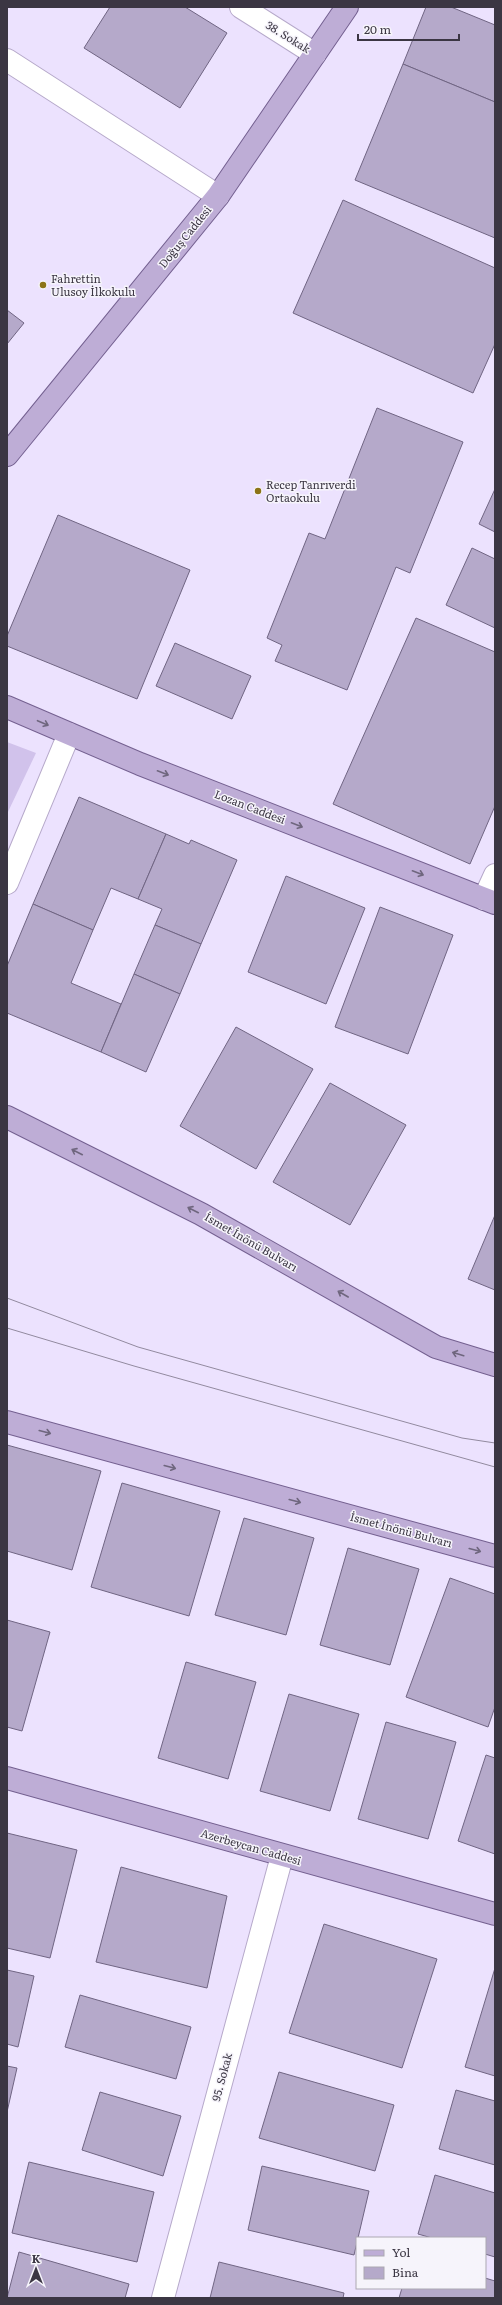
<svg xmlns="http://www.w3.org/2000/svg" width="502" height="2305" font-family="Literata,serif">
<style>
.green{fill:#d1c2eb}
.building{fill:#b5a9ca;stroke:#706583}
.lines{fill:none;stroke-linecap:round;stroke-linejoin:round}
.minor-casing{stroke:#b6a9ca;stroke-width:24}
.major-casing{stroke:#746090;stroke-width:24}
.minor{stroke:#fff;stroke-width:22}
.major{stroke:#beadd6;stroke-width:22}
.tram{stroke:#928a9f;stroke-width:1}
.oneway{stroke:#6f667e}
.poi-dot{fill:#8c7317;stroke:#f6f4fb;stroke-width:1.5}
.labels{text-anchor:middle;stroke-width:3;stroke-linejoin:round;paint-order:stroke}
.street-label{font-size:11px;fill:#3b3643;stroke:#f6f4fb}
.poi-label{font-size:11px;fill:#3b3643;stroke:#f6f4fb;text-anchor:start}
</style>
<rect width="100%" height="100%" fill="#ece2fe"/>
<path class="green" d="M7 742 36 753 7 814Z"/>
<g class="building">
<path d="M110 7H185L227 33 180 108 84 48Z"/>
<path d="M426 7H451L495 25V102L403 64Z"/>
<path d="M403 64 495 102V238L355 180Z"/>
<path d="M343 200 495 268V344L473 393 293 313Z"/>
<path d="M7 310 24 323 7 344Z"/>
<path d="M377 408 463 442 410 573 396 567 347 690 275 661 282 645 267 638 309 533 325 539Z"/>
<path d="M495 489V532L479 524Z"/>
<path d="M58 515 190 570 137 699 7 646V636Z"/>
<path d="M472 548 495 559V628L446 605Z"/>
<path d="M416 618 495 652V806L470 864 333 804Z"/>
<path d="M175 643 251 676 232 719 156 686Z"/>
<path d="M79 797 166 834 138 899 111 888 93 930 33 904Z"/>
<path d="M166 834 189 844 191 840 237 860 201 944 155 925 162 909 138 899Z"/>
<path d="M286 876 365 908 326 1004 248 972Z"/>
<path d="M33 904 93 930 71 983 121 1004 101 1052 7 1013V966Z"/>
<path d="M380 907 453 935 408 1054 335 1027Z"/>
<path d="M155 925 201 944 180 994 134 974Z"/>
<path d="M134 974 180 994 146 1072 101 1052Z"/>
<path d="M236 1027 313 1069 256 1169 180 1126Z"/>
<path d="M330 1083 406 1125 350 1225 273 1182Z"/>
<path d="M495 1215V1290L468 1279Z"/>
<path d="M7 1445 101 1471 72 1570 7 1551Z"/>
<path d="M122 1483 220 1511 189 1616 91 1587Z"/>
<path d="M244 1518 314 1538 286 1635 215 1615Z"/>
<path d="M348 1548 419 1569 390 1665 320 1645Z"/>
<path d="M450 1578 495 1594V1707L488 1727 406 1697Z"/>
<path d="M7 1620 50 1632 22 1731 7 1727Z"/>
<path d="M186 1662 256 1682 228 1779 158 1758Z"/>
<path d="M289 1694 359 1714 330 1811 260 1791Z"/>
<path d="M386 1722 456 1742 428 1839 358 1819Z"/>
<path d="M486 1755 495 1758V1854L458 1841Z"/>
<path d="M7 1833 77 1850 50 1958 7 1948Z"/>
<path d="M121 1867 227 1896 207 1988 96 1962Z"/>
<path d="M324 1924 437 1959 402 2068 289 2033Z"/>
<path d="M495 1968V2076L465 2067Z"/>
<path d="M7 1970 34 1976 18 2047 7 2044Z"/>
<path d="M80 1995 191 2027 176 2079 65 2047Z"/>
<path d="M7 2066 17 2068 7 2112Z"/>
<path d="M279 2072 394 2105 375 2171 259 2138Z"/>
<path d="M456 2090 495 2101V2165L439 2149Z"/>
<path d="M100 2092 181 2116 163 2176 82 2150Z"/>
<path d="M29 2162 154 2192 137 2262 12 2233Z"/>
<path d="M262 2166 369 2191 354 2255 248 2230Z"/>
<path d="M435 2175 495 2193V2257L485 2254V2238H432L418 2234Z"/>
<path d="M19 2252 129 2284 125 2298H7Z"/>
<path d="M219 2262 344 2293 343 2298H210Z"/>
<path d="M485 2278 495 2281V2298H399L402 2288H485Z"/>
</g>
<g class="lines">
<defs>
<g id="minor">
<path d="M241 7 315 54"/>
<path d="M7 60 218 196"/>
<path d="M7 883 69 734"/>
<path d="M484 899 495 875"/>
<path d="M163 2298 282 1856"/>
</g>
<g id="major">
<path d="M7 455 218 196 347 7"/>
<path d="M7 707 140 764 495 903"/>
<path d="M7 1117 201 1214 436 1347 495 1365"/>
<path d="M7 1422 495 1556"/>
<path d="M7 1778 495 1914"/>
</g>
</defs>
<use href="#minor" class="minor-casing"/>
<use href="#major" class="major-casing"/>
<use href="#minor" class="minor"/>
<use href="#major" class="major"/>
<g class="tram">
<path d="M7 1298 138 1347 462 1438 495 1443"/>
<path d="M7 1328 134 1366 495 1467"/>
</g>
</g>
<defs><path id="oneway-shaft" d="M-6 0H5M1.5-3L5.5 0L1.5 3" fill="none" stroke-width="1.6" stroke-linecap="round" stroke-linejoin="round"/></defs>
<g class="oneway">
<use href="#oneway-shaft" transform="translate(43 723) rotate(23)"/>
<use href="#oneway-shaft" transform="translate(163 773) rotate(21)"/>
<use href="#oneway-shaft" transform="translate(297 825) rotate(21)"/>
<use href="#oneway-shaft" transform="translate(418 873) rotate(21)"/>
<use href="#oneway-shaft" transform="translate(77 1152) rotate(-153)"/>
<use href="#oneway-shaft" transform="translate(193 1210) rotate(-153)"/>
<use href="#oneway-shaft" transform="translate(343 1294) rotate(-150)"/>
<use href="#oneway-shaft" transform="translate(458 1354) rotate(-163)"/>
<use href="#oneway-shaft" transform="translate(45 1432) rotate(15)"/>
<use href="#oneway-shaft" transform="translate(170 1467) rotate(15)"/>
<use href="#oneway-shaft" transform="translate(295 1501) rotate(15)"/>
<use href="#oneway-shaft" transform="translate(475 1550) rotate(15)"/>
</g>
<g class="poi-dot">
<circle cx="43" cy="285" r="4"/>
<circle cx="258" cy="491" r="4"/>
</g>
<g class="labels">
<g class="street-label">
<text transform="translate(288 37) rotate(32)" y="4">38. Sokak</text>
<text transform="translate(185 237) rotate(-51)" y="4">Doğuş Caddesi</text>
<text transform="translate(250 807) rotate(21)" y="4">Lozan Caddesi</text>
<text transform="translate(251 1242) rotate(30)" y="4">İsmet İnönü Bulvarı</text>
<text transform="translate(401 1530) rotate(15)" y="4">İsmet İnönü Bulvarı</text>
<text transform="translate(251 1847) rotate(16)" y="4">Azerbeycan Caddesi</text>
<text transform="translate(222 2077) rotate(-75)" y="4">95. Sokak</text>
</g>
<g class="poi-label">
<text x="51" y="283">Fahrettin<tspan x="51" dy="13">Ulusoy İlkokulu</tspan></text>
<text x="266" y="489">Recep Tanrıverdi<tspan x="266" dy="13">Ortaokulu</tspan></text>
</g>
</g>
<rect width="502" height="2305" fill="none" stroke="#3b3643" stroke-width="16"/>
<rect x="356" y="2237" width="130" height="52" fill="#f6f4fb" stroke="#aba8b1"/>
<rect x="364" y="2250" width="20" height="6" fill="#beadd6" stroke="#aba8b1"/>
<text x="392" y="2257" font-size="12" fill="#3b3643">Yol</text>
<rect x="364" y="2267" width="20" height="12" fill="#b5a9ca" stroke="#aba8b1"/>
<text x="392" y="2277" font-size="12" fill="#3b3643">Bina</text>
<g transform="translate(36 2269)" stroke="#f6f4fb" stroke-width="3" paint-order="stroke">
<path d="M0-3L7 15L0 10L-7 15Z" fill="#3b3643"/>
<text y="-6" font-size="11" font-weight="bold" text-anchor="middle" fill="#3b3643">K</text>
</g>
<path d="M358 34v6h101v-6" fill="none" stroke="#3b3643" stroke-width="2"/>
<text x="364" y="34" font-size="12" fill="#3b3643" stroke="#f6f4fb" stroke-width="3" paint-order="stroke">20 m</text>
</svg>
